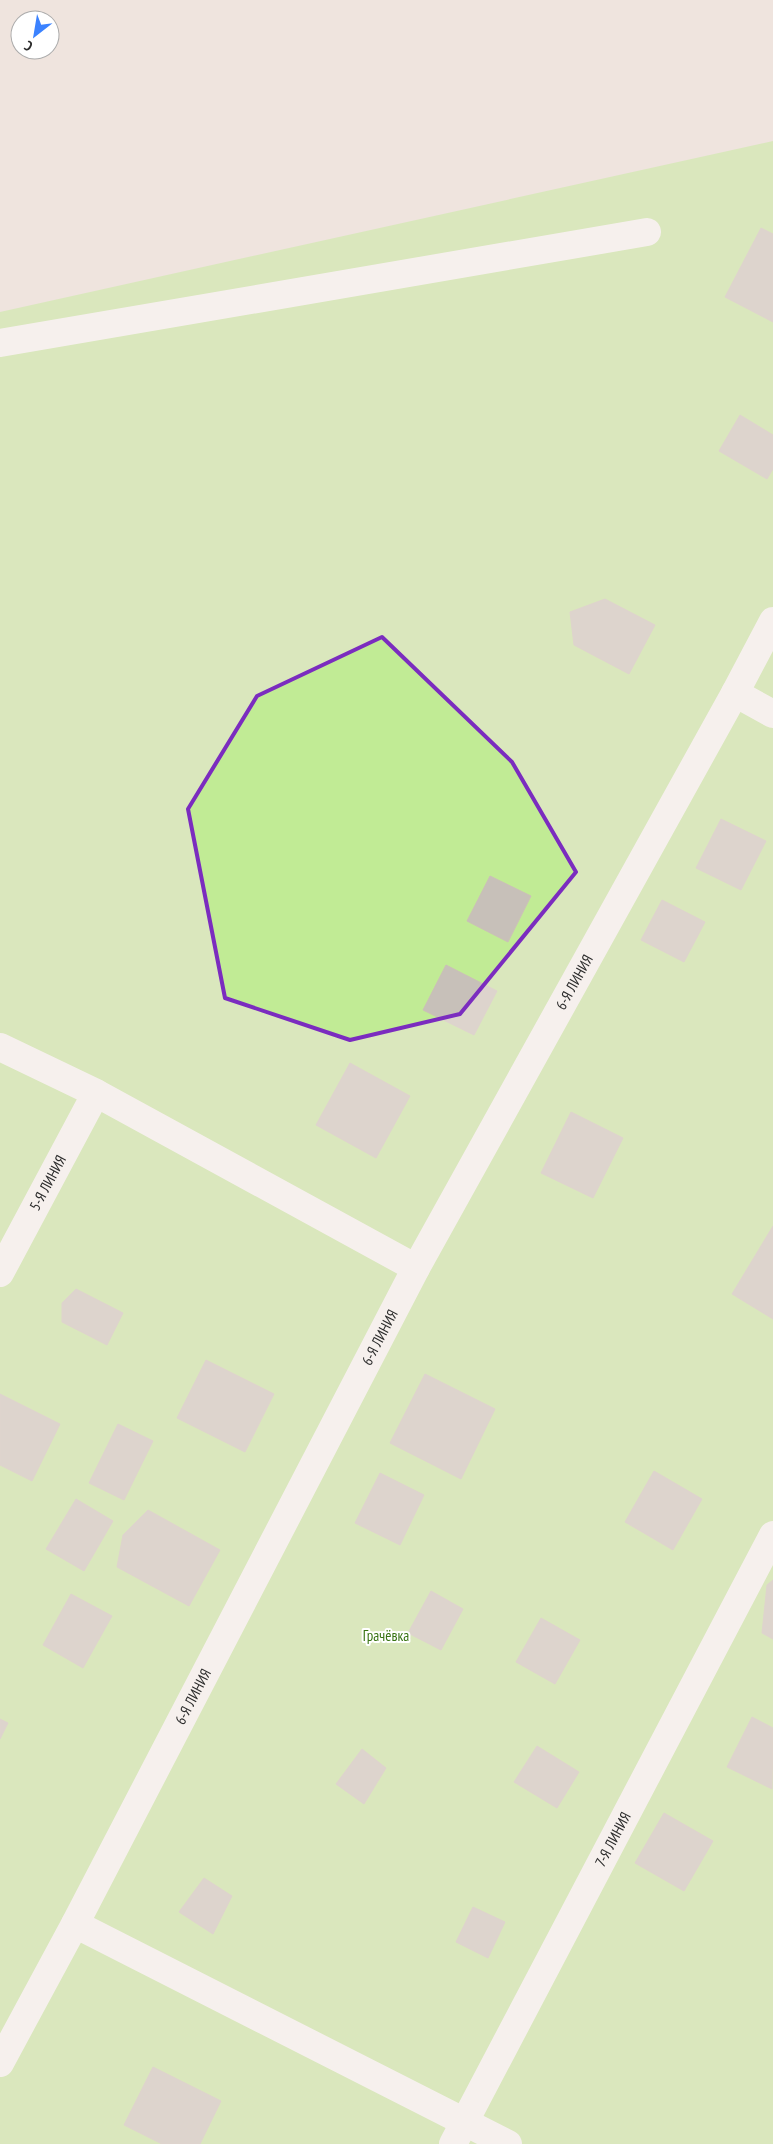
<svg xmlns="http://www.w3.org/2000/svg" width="773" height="2144" font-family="'PT Sans Narrow',sans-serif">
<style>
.green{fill:#c1eb95}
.building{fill:#c7c0b9;stroke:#cbc0b7}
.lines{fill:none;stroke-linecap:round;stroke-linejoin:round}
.minor{stroke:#fff;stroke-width:28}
.marked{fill:none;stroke:#7b2cbf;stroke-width:4;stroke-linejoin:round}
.labels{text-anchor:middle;stroke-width:4;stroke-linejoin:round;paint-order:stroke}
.street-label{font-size:15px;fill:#2c2c2c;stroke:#fff}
.park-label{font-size:15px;fill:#387313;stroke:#fff}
</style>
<rect width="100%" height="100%" fill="#efe4de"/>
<path class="green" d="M773 141V2144H0V312Z"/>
<g class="building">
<path d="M761 228 773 234V322L725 297Z"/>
<path d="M740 415 773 435V469L767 479 719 451Z"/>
<path d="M605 599 655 625 629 674 574 645 570 612Z"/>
<path d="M721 819 766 841 741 890 696 868Z"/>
<path d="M490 876 531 896 508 942 467 921Z"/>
<path d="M662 900 705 922 684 962 641 940Z"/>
<path d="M446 965 497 991 474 1035 423 1010Z"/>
<path d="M350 1063 410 1096 376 1158 316 1125Z"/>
<path d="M571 1112 623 1138 593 1198 541 1173Z"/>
<path d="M773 1226V1319L732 1294Z"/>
<path d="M76 1289 123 1313 107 1345 62 1322V1303Z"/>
<path d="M206 1360 274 1394 245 1452 177 1418Z"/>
<path d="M425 1374 495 1409 461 1479 390 1443Z"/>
<path d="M0 1394 60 1424 32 1481 0 1465Z"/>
<path d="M118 1424 153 1441 124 1500 89 1483Z"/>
<path d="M654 1471 702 1499 673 1550 625 1522Z"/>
<path d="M380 1473 424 1495 400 1545 355 1523Z"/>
<path d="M76 1499 113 1521 84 1571 46 1549Z"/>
<path d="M148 1510 220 1550 189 1606 117 1567 123 1535Z"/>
<path d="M773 1580V1639L762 1633 767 1585Z"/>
<path d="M431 1591 463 1609 441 1650 408 1633Z"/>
<path d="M71 1594 112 1616 83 1668 43 1645Z"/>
<path d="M541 1618 580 1640 555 1684 516 1662Z"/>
<path d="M752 1717 773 1728 772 1789 727 1767Z"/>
<path d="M0 1719 8 1723 0 1739Z"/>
<path d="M537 1746 579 1772 557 1808 514 1782Z"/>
<path d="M362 1749 386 1768 364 1804 336 1784Z"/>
<path d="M664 1813 713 1841 684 1891 635 1863Z"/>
<path d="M204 1878 232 1896 213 1934 179 1912Z"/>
<path d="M473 1907 505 1922 488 1958 456 1942Z"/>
<path d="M153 2067 221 2101 200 2144H162L124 2125Z"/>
</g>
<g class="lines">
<g class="minor">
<path d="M0 343 647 232"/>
<path d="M735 693 773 714"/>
<path d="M0 1047 96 1093 416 1268"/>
<path id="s1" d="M0 1273 96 1093"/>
<path d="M75 1924 508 2144"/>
<path id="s2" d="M0 2063 75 1924 416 1268 735 693 773 621"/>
<path id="s3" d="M453 2144 773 1535"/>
</g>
</g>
<path d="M0 0H773V2144H0ZM382 637 512 762 576 872 460 1014 350 1040 225 998 188 809 257 696Z" fill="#efe4de" fill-opacity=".55" fill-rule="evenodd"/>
<path class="marked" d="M382 637 512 762 576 872 460 1014 350 1040 225 998 188 809 257 696Z"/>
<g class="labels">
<g class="street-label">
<text dy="5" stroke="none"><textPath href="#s2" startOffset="1224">6-Я ЛИНИЯ</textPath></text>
<text dy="5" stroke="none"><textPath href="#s1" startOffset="102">5-Я ЛИНИЯ</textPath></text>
<text dy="5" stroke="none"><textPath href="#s2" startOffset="819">6-Я ЛИНИЯ</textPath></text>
<text dy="5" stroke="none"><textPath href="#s2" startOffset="414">6-Я ЛИНИЯ</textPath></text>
<text dy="5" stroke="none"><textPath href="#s3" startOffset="344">7-Я ЛИНИЯ</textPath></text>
</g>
<g class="park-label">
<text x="386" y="1641">Грачёвка</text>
</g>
</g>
<g transform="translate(35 35) rotate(211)"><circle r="24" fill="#ffffff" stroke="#ababab"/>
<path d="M0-4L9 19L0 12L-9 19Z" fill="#3b82ff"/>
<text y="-8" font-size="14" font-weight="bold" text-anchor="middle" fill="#2c2c2c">С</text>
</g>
</svg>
